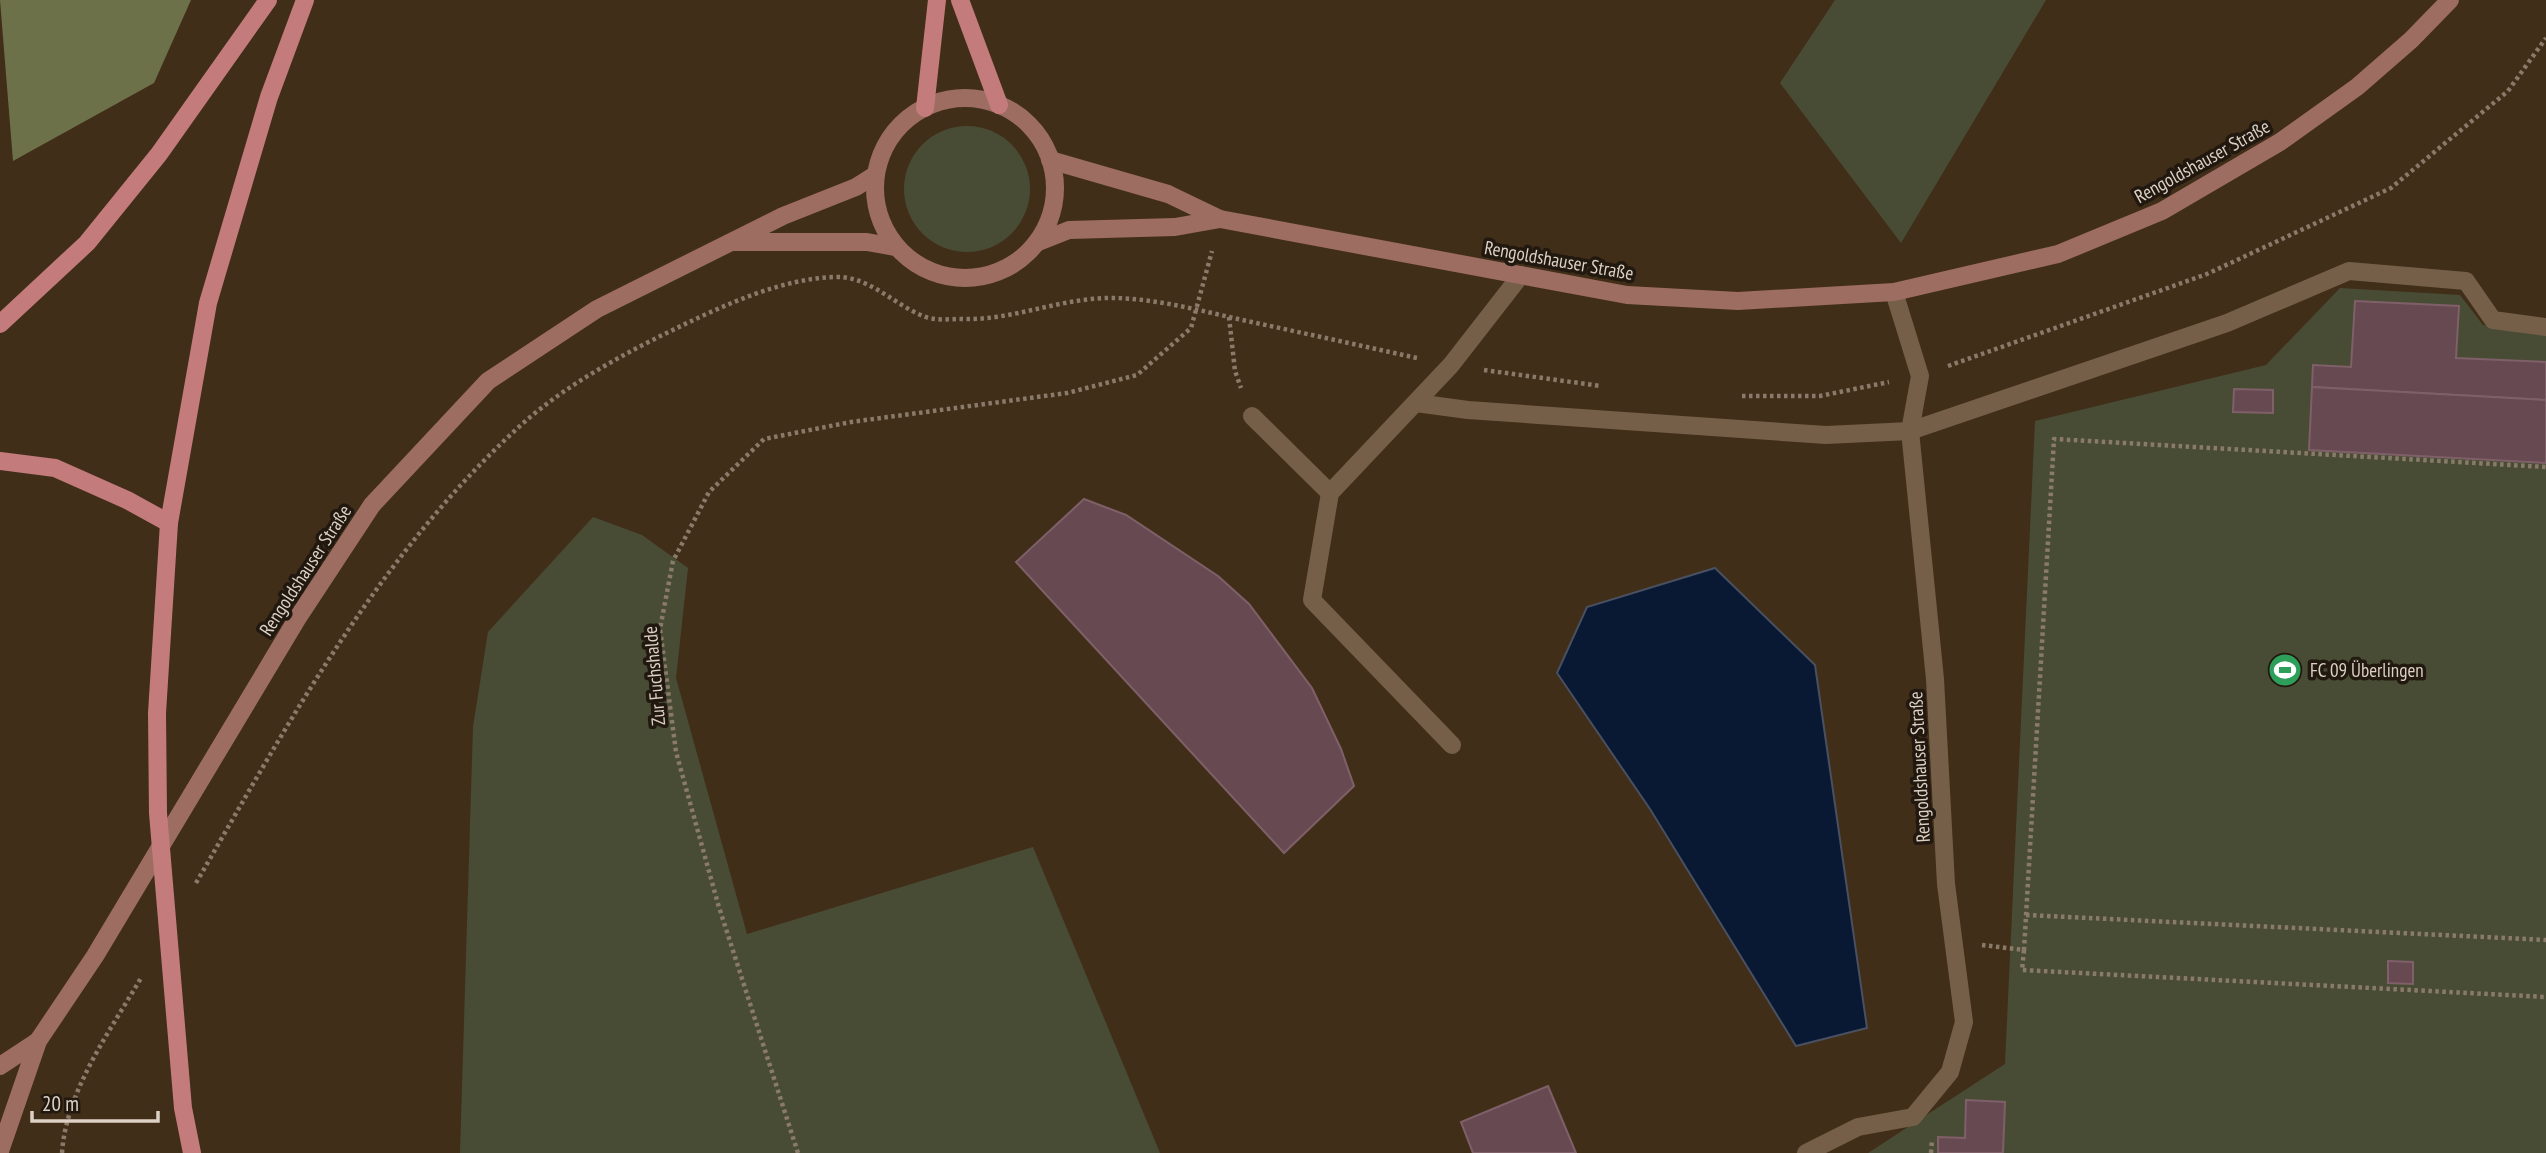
<svg xmlns="http://www.w3.org/2000/svg" width="2546" height="1153" font-family="'PT Sans Narrow',sans-serif">
<style>
.green{fill:#494c35}
.forest{fill:#6d7149}
.water{fill:#091934;stroke:#49505f;stroke-width:2}
.building{fill:#674952;stroke:#7f6069;stroke-width:2}
.lines{fill:none;stroke-linecap:round;stroke-linejoin:round}
.path{stroke:#8a7a6a;stroke-width:4.5;stroke-dasharray:3.5 3.5;stroke-linecap:butt}
.lane{stroke:#755f49;stroke-width:18}
.secondary{stroke:#9d6d62;stroke-width:18}
.primary{stroke:#c47b7c;stroke-width:18}
.labels{text-anchor:middle;stroke-width:7;stroke-linejoin:round;paint-order:stroke}
.street-label{font-size:19px;fill:#ddd0c4;stroke:#21180f}
.poi-label{font-size:19px;fill:#ddd0c4;stroke:#21180f;text-anchor:start}
</style>
<rect width="100%" height="100%" fill="#412e19"/>
<g class="green">
<path d="M1835 0H2046L1901 243 1780 83Z"/>
<circle cx="967" cy="189" r="63"/>
<path d="M2340 288 2460 295 2483 325 2546 335V1153H1868L2005 1064 2035 421 2266 365Z"/>
<path d="M593 517 642 535 688 568 676 678 747 934 1033 847 1160 1153H460L473 727 488 632Z"/>
</g>
<path class="forest" d="M0 0H191L154 83 13 161Z"/>
<path class="water" d="M1715 568 1815 665 1867 1028 1796 1046 1650 809 1557 673 1587 607Z"/>
<g class="building">
<path d="M2355 301 2459 306 2456 358 2546 362V400L2312 387 2313 365 2351 367Z"/>
<path d="M2312 387 2546 400V463L2309 450Z"/>
<path d="M2234 389 2273 390V413L2233 412Z"/>
<path d="M1084 499 1126 515 1218 576 1249 604 1312 688 1341 749 1354 786 1284 853 1016 562Z"/>
<path d="M2388 961 2413 962V984L2388 983Z"/>
<path d="M1548 1086 1576 1153H1473L1461 1122Z"/>
<path d="M1966 1100 2005 1102 2003 1153H1938V1137L1965 1138Z"/>
</g>
<g class="lines">
<g class="path">
<path d="M1229 317 1235 371 1241 388"/>
<path d="M1948 366 2207 274 2391 188 2508 91 2546 38"/>
<path d="M1484 370 1601 386"/>
<path d="M1742 396H1820L1889 382"/>
<path d="M196 883C290 720 380 553 521 425 568 383 627 352 683 325 729 303 782 279 834 277 868 275 893 304 923 316 934 321 948 319 961 319 1012 321 1059 298 1111 298 1153 298 1198 310 1238 319 1298 332 1358 345 1417 358"/>
<path d="M2026 915 2546 940"/>
<path d="M1982 945 2024 950 2054 439 2546 467"/>
<path d="M2024 950 2022 970 2546 997"/>
<path d="M62 1153C66 1091 110 1031 141 978"/>
<path d="M798 1153 718 904 676 752 660 629 673 561 709 492 764 439 851 422 1067 393 1137 375 1191 328 1212 251"/>
<path d="M1931 1153 1932 1140"/>
</g>
<g class="lane">
<path d="M1416 403 1468 410 1826 435 1910 431 2227 323 2349 271 2466 281 2493 320 2546 327"/>
<path d="M1252 416 1330 493"/>
<path d="M1452 745 1312 600 1330 493 1451 365 1521 275"/>
<path d="M1806 1153 1858 1127 1913 1117 1950 1072 1964 1022 1946 884 1935 679 1910 431 1920 376 1894 292"/>
</g>
<g class="secondary">
<circle cx="965" cy="188" r="90"/>
<path d="M1050 160 1168 194 1220 219 1627 295 1738 301 1894 292 2058 254 2162 211 2280 142 2357 87 2411 40 2450 0"/>
<path d="M734 242H867L895 247"/>
<path d="M1036 243 1069 230 1175 227 1220 219"/>
<path d="M0 1066 38 1041"/>
<path d="M0 1151 38 1041 95 956 297 619 372 505 488 381 597 309 783 216 856 187 875 175"/>
</g>
<g class="primary">
<path d="M960 0 999 105"/>
<path d="M925 108 937 0"/>
<path d="M0 324 87 243 159 154 268 0"/>
<path d="M0 461 55 468 127 500 169 523"/>
<path d="M192 1153 183 1108 158 813 157 713 169 523 208 303 269 97 305 0"/>
</g>
</g>
<defs>
<symbol id="stadium-disc" viewBox="-11 -11 22 22"><circle r="9.5" fill="#2e9e5b" stroke="#21180f"/><path d="M0-5a6.5 5 0 1 0 0 10a6.5 5 0 1 0 0-10ZM-3.5-1.8h7v3.6h-7Z" fill="#fff"/></symbol>
</defs>
<g fill-rule="evenodd">
<use href="#stadium-disc" x="2266" y="651" width="38" height="38"/>
</g>
<g class="labels">
<g class="street-label">
<text transform="translate(2202 161) rotate(-29)" y="7">Rengoldshauser Straße</text>
<text transform="translate(1559 260) rotate(10)" y="7">Rengoldshauser Straße</text>
<text transform="translate(305 570) rotate(-57)" y="7">Rengoldshauser Straße</text>
<text transform="translate(654 676) rotate(-95)" y="7">Zur Fuchshalde</text>
<text transform="translate(1919 767) rotate(-93)" y="7">Rengoldshauser Straße</text>
</g>
<g class="poi-label">
<text x="2310" y="677">FC 09 Überlingen</text>
</g>
</g>
<path d="M32 1111v10h126v-10" fill="none" stroke="#ddd0c4" stroke-width="3.5"/>
<text x="42" y="1111" font-size="21" fill="#ddd0c4" stroke="#21180f" stroke-width="5" paint-order="stroke">20 m</text>
</svg>
